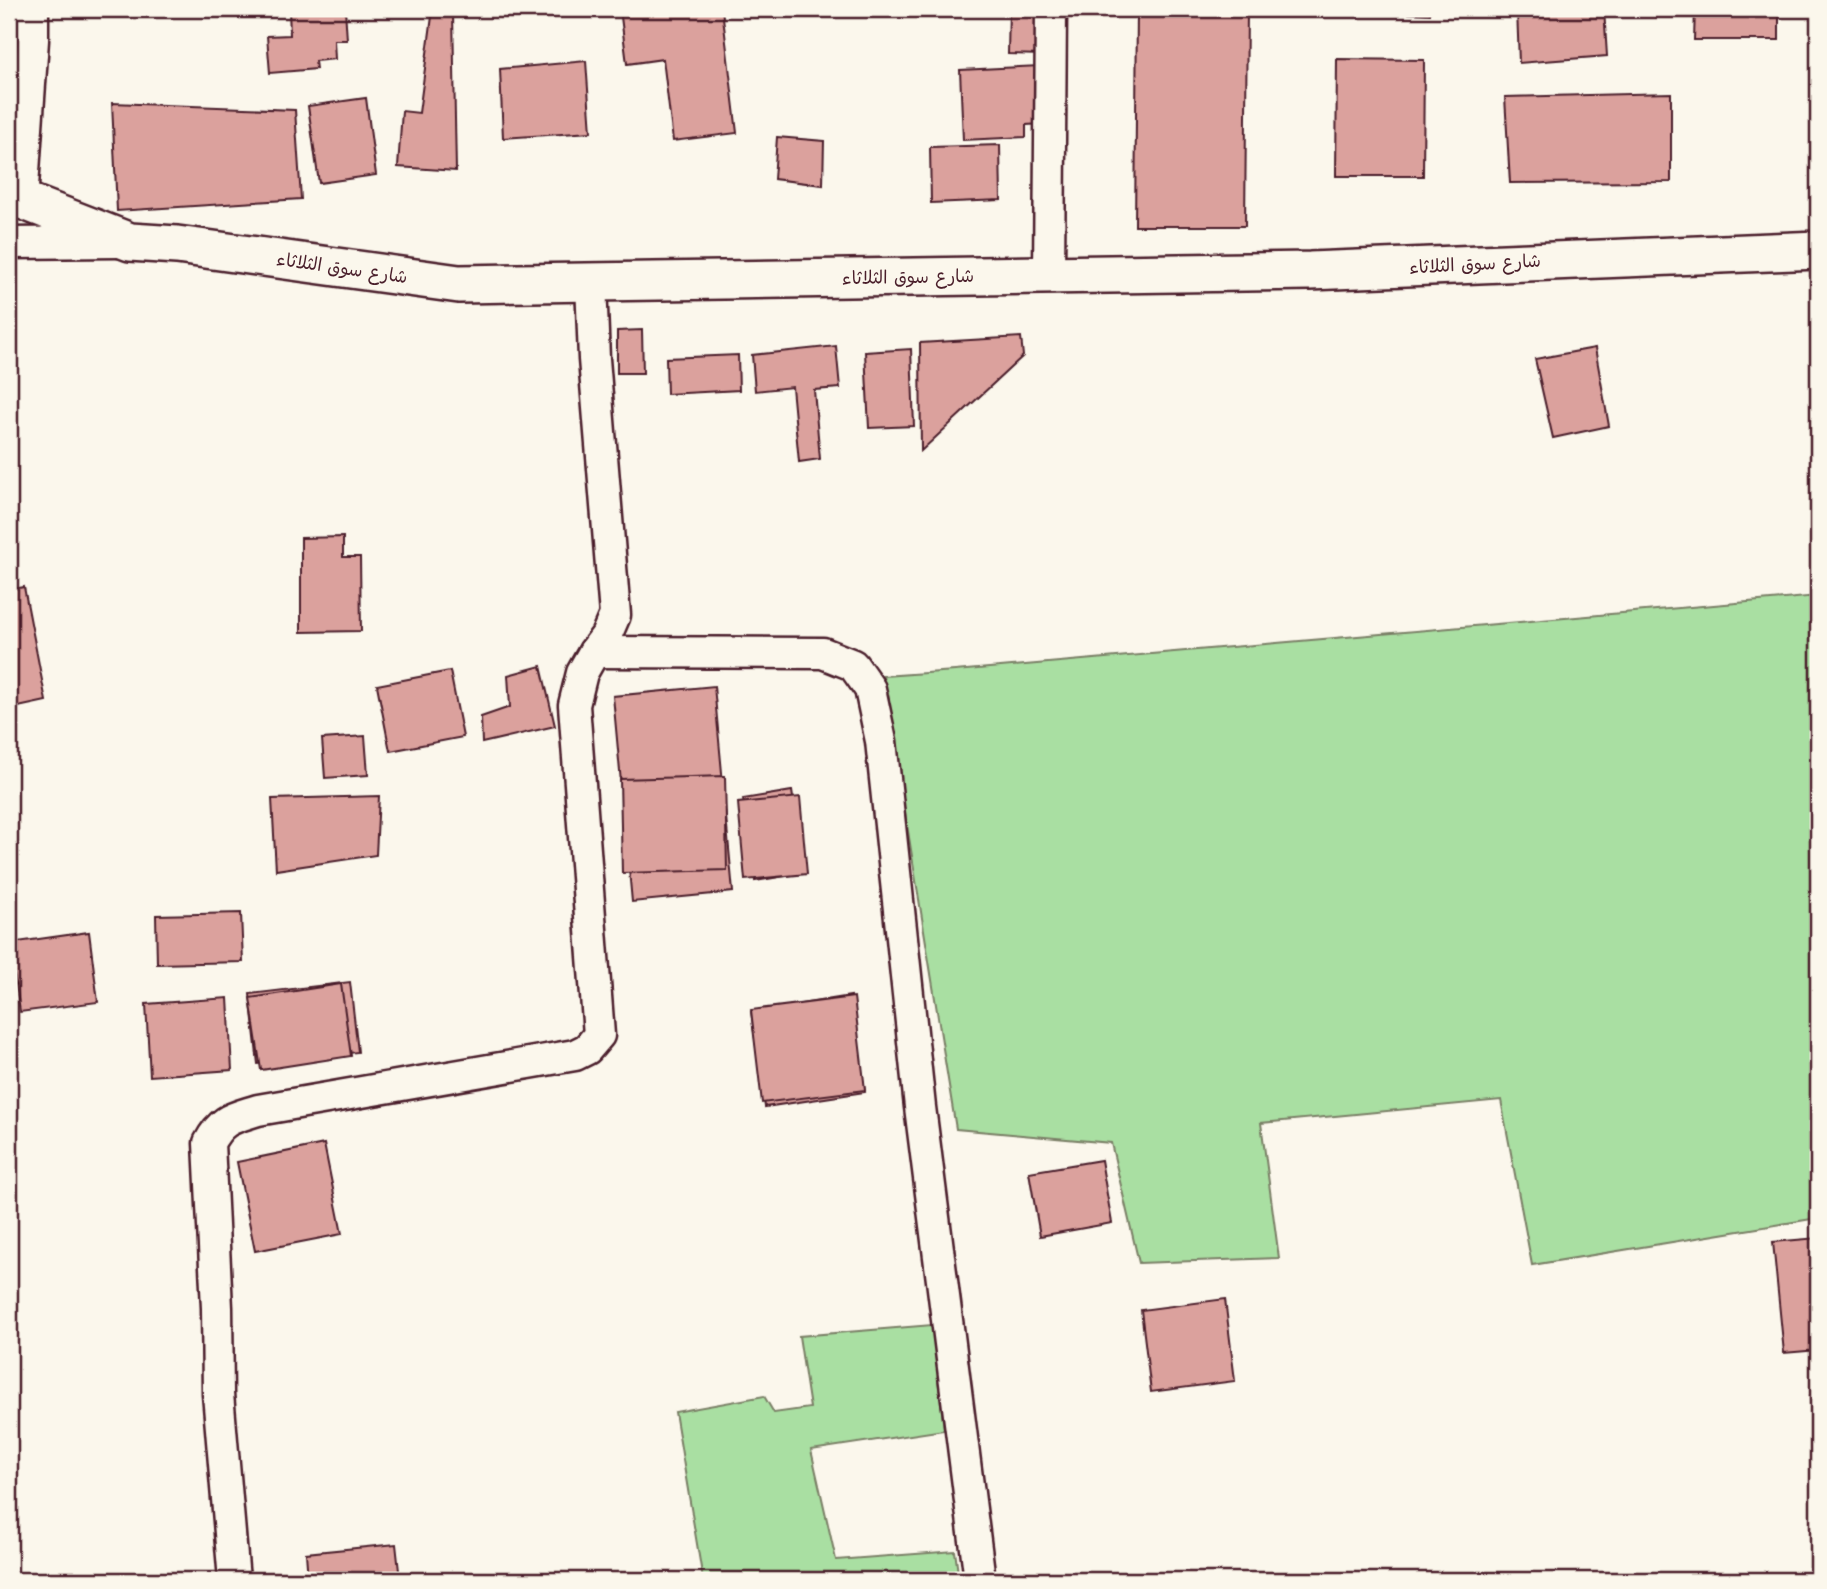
<svg xmlns="http://www.w3.org/2000/svg" width="1827" height="1589" font-family="'Shantell Sans','Playpen Sans Arabic',sans-serif">
<style>
.green{fill:#a9dfa2;stroke:#7a7f66;stroke-width:2}
.building{fill:#dba19d;stroke:#4a1f2b;stroke-width:2}
.lines{fill:none;stroke-linecap:round;stroke-linejoin:round}
.minor-casing{stroke:#4a1f2b;stroke-width:35}
.tertiary-casing{stroke:#4a1f2b;stroke-width:42}
.minor{stroke:#fbf7ec;stroke-width:30}
.tertiary{stroke:#fbf7ec;stroke-width:37}
.labels{text-anchor:middle;stroke-width:5;stroke-linejoin:round;paint-order:stroke}
.street-label{font-size:18px;fill:#4a1f2b;stroke:#fbf7ec}
</style>
<rect width="100%" height="100%" fill="#fbf7ec"/>
<filter id="ink" filterUnits="userSpaceOnUse"><feTurbulence type="fractalNoise" baseFrequency=".0143" numOctaves="2"/><feDisplacementMap in="SourceGraphic" scale="14" xChannelSelector="R" yChannelSelector="G"/><feConvolveMatrix kernelMatrix="1 2 1 2 8 2 1 2 1" color-interpolation-filters="sRGB"/></filter>
<g filter="url(#ink)">
<g class="green">
<path d="M1818 596V1218L1532 1265 1501 1100 1261 1123 1279 1258 1139 1263 1111 1143 956 1129 883 676 955 671Z"/>
<path d="M932 1325 944 1430 811 1450 836 1560 955 1551 959 1580H703L675 1412 764 1396 774 1413 810 1408 799 1336Z"/>
</g>
<g class="building">
<path d="M289 9H345L347 40H334L335 59 315 61 316 69 270 73 267 36 290 35Z"/>
<path d="M433 9 453 13 456 171 398 167 402 111 419 113Z"/>
<path d="M620 9H722L737 133 673 141 663 59 627 64Z"/>
<path d="M1009 9H1044L1043 55 1008 54Z"/>
<path d="M1137 9H1247L1245 226H1135Z"/>
<path d="M1359 9H1430V14L1359 11Z"/>
<path d="M1517 9H1604L1607 56 1519 63Z"/>
<path d="M1695 9H1779V40H1694Z"/>
<path d="M1337 59 1424 60 1423 176H1336Z"/>
<path d="M586 61 591 132 503 138 500 69Z"/>
<path d="M1040 66 1043 124 1026 125V137L963 140 960 70Z"/>
<path d="M1671 93V182L1510 183 1505 97Z"/>
<path d="M366 98 376 175 319 183 308 106Z"/>
<path d="M112 103 295 110 301 199 117 211Z"/>
<path d="M777 137 824 141 823 185 774 179Z"/>
<path d="M1000 145 1001 200 931 203 930 147Z"/>
<path d="M642 330 643 373H617V331Z"/>
<path d="M1021 337 1023 356 921 451 920 343Z"/>
<path d="M836 346 840 388 814 390 820 459 799 462 792 387 755 391 752 355Z"/>
<path d="M1595 348 1609 426 1553 438 1535 359Z"/>
<path d="M911 349 914 426 869 428 865 352Z"/>
<path d="M738 355 739 390 667 394 666 358Z"/>
<path d="M343 537V557H360L361 631 301 632V538Z"/>
<path d="M24 587 46 701 9 709V590Z"/>
<path d="M541 666 555 726 482 743 481 717 510 707 508 675Z"/>
<path d="M450 671 463 737 390 751 377 685Z"/>
<path d="M714 686 733 892 632 902 613 696Z"/>
<path d="M365 736 368 775 325 778 322 739Z"/>
<path d="M725 776 727 870 622 873 620 779Z"/>
<path d="M792 791 804 873 755 881 743 799Z"/>
<path d="M379 796 376 855 276 870 272 799Z"/>
<path d="M800 797 807 874 745 880 738 803Z"/>
<path d="M241 913 243 962 157 964 156 915Z"/>
<path d="M89 932 98 1002 20 1012 10 943Z"/>
<path d="M350 982 358 1052 258 1064 250 994Z"/>
<path d="M341 984 351 1056 261 1070 250 998Z"/>
<path d="M851 996 865 1092 765 1107 751 1012Z"/>
<path d="M854 997 865 1090 762 1103 751 1010Z"/>
<path d="M228 998 232 1070 150 1076 146 1004Z"/>
<path d="M324 1144 342 1234 255 1251 237 1162Z"/>
<path d="M1101 1160 1112 1223 1040 1236 1029 1172Z"/>
<path d="M1818 1238V1350L1784 1353 1773 1242Z"/>
<path d="M1225 1299 1235 1381 1151 1392 1141 1310Z"/>
<path d="M1810 1397H1818V1514Z"/>
<path d="M396 1544 400 1580H308L306 1553Z"/>
</g>
<g class="lines">
<defs>
<g id="minor">
<path d="M22 201 33 40V9"/>
<path d="M9 243 119 242"/>
<path d="M1049 275 1051 9"/>
<path d="M594 652 823 653 853 665 870 689 881 741 920 1107 980 1580"/>
<path d="M234 1580 218 1394 217 1308 209 1143C222 1118 233 1118 258 1110L575 1055 587 1049 599 1035 574 705 582 673 594 652 606 636 615 615 594 359 591 282"/>
</g>
<path id="tertiary" d="M9 195 130 242 177 245 459 284 1310 271 1818 250"/>
</defs>
<use href="#minor" class="minor-casing"/>
<use href="#tertiary" class="tertiary-casing"/>
<use href="#minor" class="minor"/>
<use href="#tertiary" class="tertiary"/>
</g>
</g>
<g class="labels">
<g class="street-label">
<text transform="translate(1475 264) rotate(-3)" y="6">شارع سوق الثلاثاء</text>
<text transform="translate(342 268) rotate(8)" y="6">شارع سوق الثلاثاء</text>
<text transform="translate(908 277) rotate(-1)" y="6">شارع سوق الثلاثاء</text>
</g>
</g>
<rect width="1827" height="1589" fill="none" stroke="#fbf7ec" stroke-width="35"/>
<rect x="18" y="18" width="1792" height="1554" fill="none" stroke="#4a1f2b" stroke-width="2.5" filter="url(#ink)"/>
</svg>
